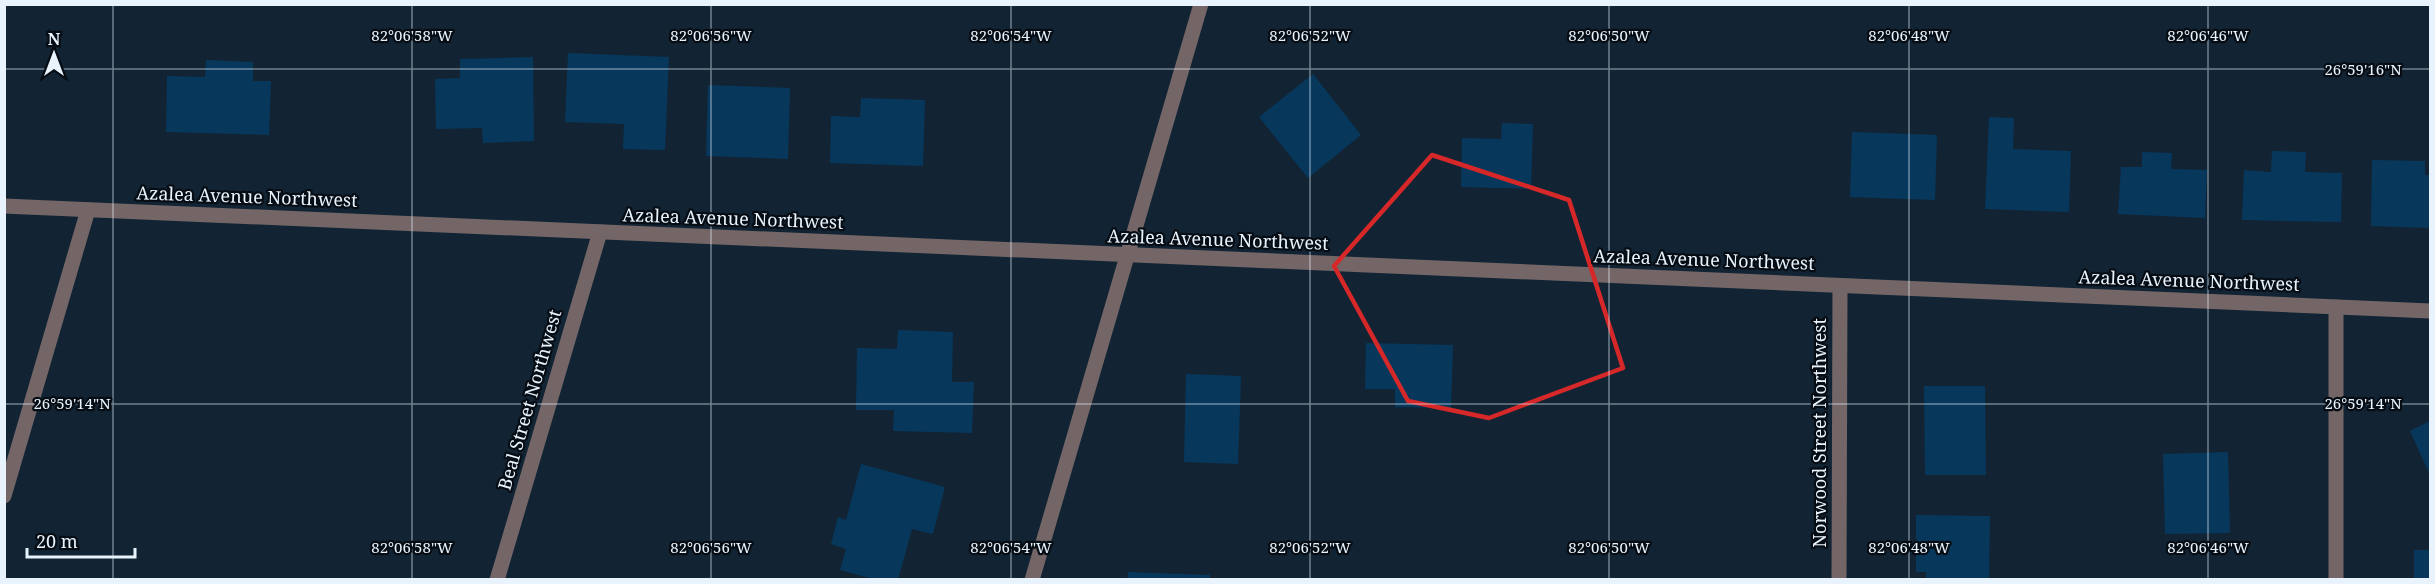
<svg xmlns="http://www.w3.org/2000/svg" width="2435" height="584" font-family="'Noto Serif',serif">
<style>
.building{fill:#07385c}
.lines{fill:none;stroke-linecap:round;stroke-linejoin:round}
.minor{stroke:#746667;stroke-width:15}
.marked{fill:none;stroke:#d62828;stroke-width:4.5;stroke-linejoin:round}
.ticks{fill:none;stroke:#e8f3fe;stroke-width:1.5;stroke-opacity:0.45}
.labels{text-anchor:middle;stroke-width:4.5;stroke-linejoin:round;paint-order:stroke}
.street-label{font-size:18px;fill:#e8f3fe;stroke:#060c13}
.ticks-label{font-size:15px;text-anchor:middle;fill:#e8f3fe;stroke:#060c13;stroke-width:4.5;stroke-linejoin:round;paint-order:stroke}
</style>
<rect width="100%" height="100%" fill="#122434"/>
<g class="building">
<path d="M568 53 669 57 665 150 623 149 624 124 565 122Z"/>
<path d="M533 57 534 141 483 143 482 128 436 129 435 79 460 78V59Z"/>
<path d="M206 60 253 62V81H271L269 135 166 132 167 76 205 77Z"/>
<path d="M1313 74 1361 135 1308 178 1259 117Z"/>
<path d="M708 85 790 88 788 159 706 156Z"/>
<path d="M861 98 925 100 923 166 830 163 831 116 860 117Z"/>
<path d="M1989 117 2014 118 2013 149 2071 151 2069 212 1985 209Z"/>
<path d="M1502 123 1533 124 1531 189 1461 187 1462 138 1501 139Z"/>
<path d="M1852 132 1937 135 1935 200 1850 197Z"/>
<path d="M2272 151 2306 152 2305 172 2342 173 2341 222 2242 220 2244 170 2271 172Z"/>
<path d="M2142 152 2172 153 2171 169 2207 170 2205 218 2118 214 2121 167H2142Z"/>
<path d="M2372 160 2425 161V175H2430V228L2371 226Z"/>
<path d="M898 330 953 332 952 382H974L972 433 893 431 894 410H856L857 348 897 349Z"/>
<path d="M1366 343 1453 345 1451 408 1395 407V389H1365Z"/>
<path d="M1186 374 1241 376 1238 464 1184 462Z"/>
<path d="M1924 386H1985L1986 475H1925Z"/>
<path d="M2430 421V475L2410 431Z"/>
<path d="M2228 452 2230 533 2165 534 2163 454Z"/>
<path d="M861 464 945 487 933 534 912 529 898 580H877L840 570 846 549 831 544 838 517 846 520Z"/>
<path d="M1916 515 1990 516 1989 580H1926V572H1916Z"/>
<rect x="2414" y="550" width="16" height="30"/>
<path d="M1128 572 1210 575V580H1127Z"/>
</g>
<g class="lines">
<g class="minor">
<path d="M4 206 2430 311"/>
<path d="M4 496 88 210"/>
<path d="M497 580 600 232"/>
<path d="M1032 580 1201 4"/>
<path d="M1839 580 1840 286"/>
<path d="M2336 580V307"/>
</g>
</g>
<path class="marked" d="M1432 155 1569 200 1623 368 1489 418 1408 401 1334 266Z"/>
<path class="ticks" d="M113 4V580M412 4V580M711 4V580M1011 4V580M1310 4V580M1609 4V580M1909 4V580M2208 4V580M4 69H2430M4 404H2430"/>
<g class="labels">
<g class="street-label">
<text transform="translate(247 197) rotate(2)" y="6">Azalea Avenue Northwest</text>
<text transform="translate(733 219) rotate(2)" y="6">Azalea Avenue Northwest</text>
<text transform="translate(1218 240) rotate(2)" y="6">Azalea Avenue Northwest</text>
<text transform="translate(1704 260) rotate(2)" y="6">Azalea Avenue Northwest</text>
<text transform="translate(2189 281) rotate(2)" y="6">Azalea Avenue Northwest</text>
<text transform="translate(530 400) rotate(-74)" y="6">Beal Street Northwest</text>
<text transform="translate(1820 433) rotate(-90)" y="6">Norwood Street Northwest</text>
</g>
</g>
<g class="ticks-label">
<text x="412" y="41">82°06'58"W</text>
<text x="711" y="41">82°06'56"W</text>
<text x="1011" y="41">82°06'54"W</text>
<text x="1310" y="41">82°06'52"W</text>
<text x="1609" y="41">82°06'50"W</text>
<text x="1909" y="41">82°06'48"W</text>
<text x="2208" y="41">82°06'46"W</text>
<text x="2363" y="75">26°59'16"N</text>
<text x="72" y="409">26°59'14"N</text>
<text x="2363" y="409">26°59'14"N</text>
<text x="412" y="553">82°06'58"W</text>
<text x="711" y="553">82°06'56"W</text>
<text x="1011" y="553">82°06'54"W</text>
<text x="1310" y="553">82°06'52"W</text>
<text x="1609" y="553">82°06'50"W</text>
<text x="1909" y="553">82°06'48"W</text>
<text x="2208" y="553">82°06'46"W</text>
</g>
<rect width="2435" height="584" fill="none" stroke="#e8f3fe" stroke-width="12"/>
<g transform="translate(54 54)" stroke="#060c13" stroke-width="4.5" paint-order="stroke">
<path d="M0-4.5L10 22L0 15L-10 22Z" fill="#e8f3fe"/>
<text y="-9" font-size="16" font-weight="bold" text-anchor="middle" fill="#e8f3fe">N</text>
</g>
<path d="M27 548v9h108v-9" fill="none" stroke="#e8f3fe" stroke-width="3"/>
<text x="36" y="548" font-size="18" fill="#e8f3fe" stroke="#060c13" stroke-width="4.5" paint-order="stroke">20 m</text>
</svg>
